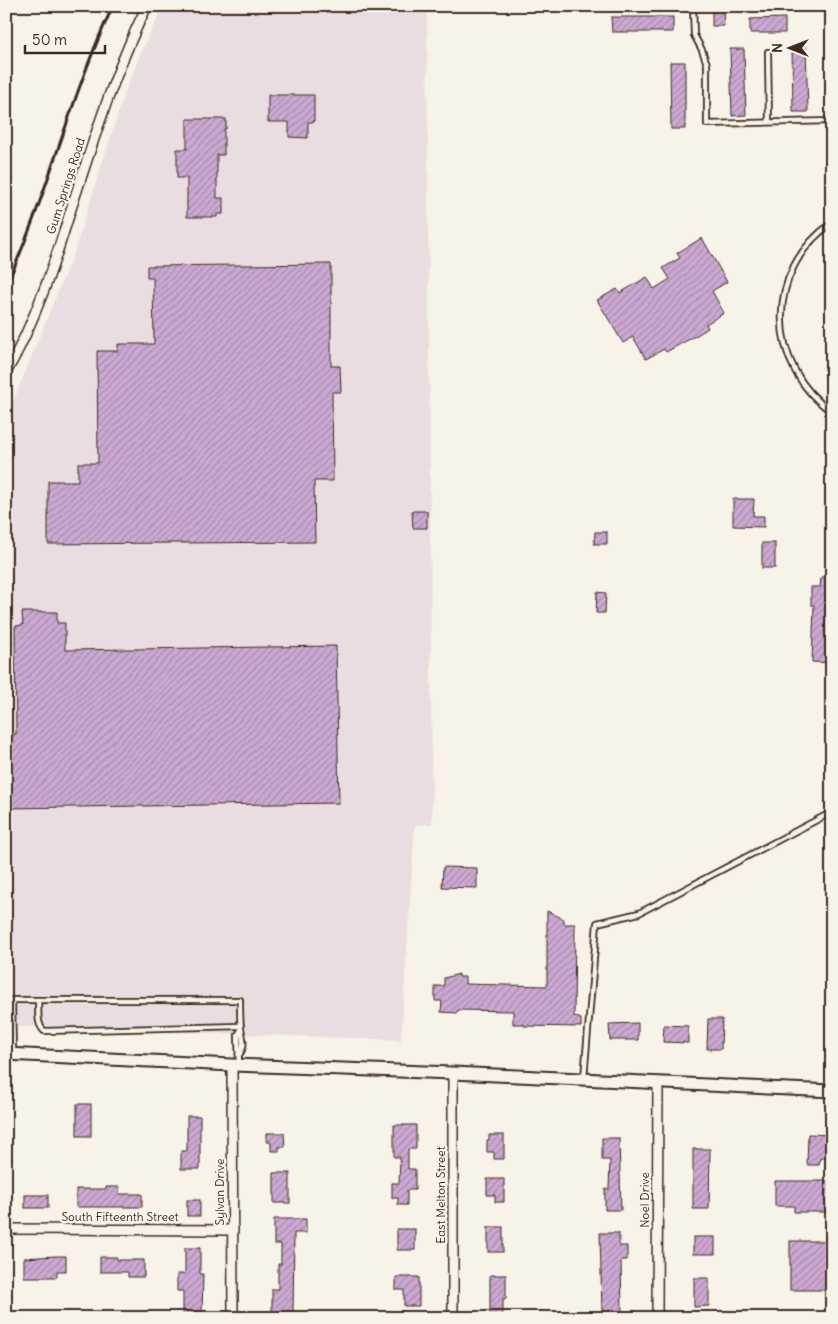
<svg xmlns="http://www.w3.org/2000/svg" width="838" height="1324" font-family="Delius,sans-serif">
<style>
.built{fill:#eadde2}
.building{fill:url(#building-hatch);stroke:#3b2a1e}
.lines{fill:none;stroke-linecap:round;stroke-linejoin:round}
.service-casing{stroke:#3b2a1e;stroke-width:8}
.minor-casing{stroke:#3b2a1e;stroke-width:12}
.tertiary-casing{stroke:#3b2a1e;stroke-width:15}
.service{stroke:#f7f3e8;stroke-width:4.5}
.minor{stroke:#f7f3e8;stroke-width:9}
.tertiary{stroke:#f7f3e8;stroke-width:11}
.rail{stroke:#3b2a1e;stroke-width:3}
.labels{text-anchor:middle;stroke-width:5;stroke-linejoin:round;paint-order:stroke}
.street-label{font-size:12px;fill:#3b2a1e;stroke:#f7f3e8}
</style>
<defs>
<pattern id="building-hatch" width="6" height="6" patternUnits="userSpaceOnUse" patternTransform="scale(1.25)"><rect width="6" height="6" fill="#cca9d3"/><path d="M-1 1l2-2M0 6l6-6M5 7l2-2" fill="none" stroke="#a78aab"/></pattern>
</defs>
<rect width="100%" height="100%" fill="#f7f3e8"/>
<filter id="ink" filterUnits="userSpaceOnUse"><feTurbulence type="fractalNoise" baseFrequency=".02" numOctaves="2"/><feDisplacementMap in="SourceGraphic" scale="10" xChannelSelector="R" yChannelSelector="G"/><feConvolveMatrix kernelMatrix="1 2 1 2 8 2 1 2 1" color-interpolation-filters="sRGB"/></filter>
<g filter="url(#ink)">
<path class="built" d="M163 6H427L432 824 415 825 401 1040 6 1026V419L74 252 125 92 142 50Z"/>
<g class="building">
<path d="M712 10H723L724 26H712Z"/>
<path d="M611 17H673V32H612Z"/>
<path d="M785 18V33H750V19Z"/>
<path d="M792 47H806L808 112H793Z"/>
<path d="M730 49H744L746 115 732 116Z"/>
<path d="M670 62H685V129H671Z"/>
<path d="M268 95H314V122H308V138L289 137V122H268Z"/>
<path d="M187 119H226V129H224V155H217V198H223V214H217V217H187V178H177V149H187Z"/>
<path d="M702 238 727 282 712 291 724 313 706 324 708 328 697 335 666 352 664 349 646 359 633 337 623 343 597 300 617 289 620 293 647 277 654 289 670 279 663 268 680 258 677 253Z"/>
<path d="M331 264V366H340L341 392H332L333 481H314L315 542 48 544V481H78V463H98L97 351H118V344H154L153 278H147V266Z"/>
<path d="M733 499H754L753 516H764V527L733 526Z"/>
<path d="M412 511H427V528H413Z"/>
<path d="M595 532H607V544H594Z"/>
<rect x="762" y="543" width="13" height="25"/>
<path d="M821 577H832V663L812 662 814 605H811V587H820Z"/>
<path d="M597 592 606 593 605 613H596Z"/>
<path d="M22 612H57V623H65V650L336 646 339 803 9 808 7 735 16 734 15 626 23 625Z"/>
<path d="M443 867 477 868V888L442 887Z"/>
<path d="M547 911 564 919V924H575L574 1016 581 1019V1027L524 1026V1024H513V1011L458 1010 457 1013 441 1012 442 1001H435V986H444V978L459 974V977H465V984L547 986Z"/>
<path d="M708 1019H722L721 1049H707Z"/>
<path d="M638 1023V1040H610L609 1024Z"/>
<path d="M664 1025 688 1026V1043L663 1042Z"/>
<rect x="77" y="1104" width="14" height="32"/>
<path d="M187 1116H200V1169H181V1151H187Z"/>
<path d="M394 1125H416V1149H408V1169H415V1190H407V1205H398V1198H392V1183H399L400 1157H394Z"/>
<path d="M267 1133H284L285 1147H279V1151H271V1142H267Z"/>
<path d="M808 1134 832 1135V1158H820L819 1165H807Z"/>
<path d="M489 1135H504V1159H494V1152H487V1140H489Z"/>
<path d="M602 1138H619L621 1210H605V1189H609L610 1160H602Z"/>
<path d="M693 1149H710L709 1209H693Z"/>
<rect x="274" y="1173" width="16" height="30"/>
<path d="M487 1179H504V1202H495V1195H487Z"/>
<path d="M775 1181H832V1212H794V1206H775Z"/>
<path d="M106 1187H119V1194H142V1207H76V1189H106Z"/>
<rect x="25" y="1195" width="23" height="13"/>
<rect x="187" y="1200" width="13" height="16"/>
<path d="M274 1219H306V1233H294L293 1318H272V1289H278V1264H281V1244H274Z"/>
<rect x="488" y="1227" width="15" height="25"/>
<rect x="397" y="1229" width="18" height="21"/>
<path d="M600 1233H619V1246H627V1260H621L622 1313H602Z"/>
<rect x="693" y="1237" width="22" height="17"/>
<rect x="790" y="1241" width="42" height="49"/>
<path d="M185 1248H200V1274H203L202 1314H183V1291H177V1274H185Z"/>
<path d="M55 1256H66V1271H57V1277H24V1258Z"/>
<path d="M100 1257H117V1260H144V1277H128V1272H100Z"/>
<path d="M490 1275H506V1299H503V1318H490Z"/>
<path d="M396 1277H419V1306H404V1290H396Z"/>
<path d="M694 1278H709V1306L694 1307Z"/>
</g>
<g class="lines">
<defs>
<g id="service">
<path d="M693 6 694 35 702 50 707 64V124L832 121"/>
<path d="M768 52 769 122"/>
<path d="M832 223C764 270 766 366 832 412"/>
<path d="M38 1000C39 1011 36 1023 44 1031L241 1026"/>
<path d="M13 1053 12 1000H240C240 1009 240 1020 241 1029 243 1038 246 1046 239 1055"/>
<path d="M239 1065 238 1035 241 1030"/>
<path d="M584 1078 597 923 639 913 832 812"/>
</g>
<g id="minor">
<path d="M6 373C36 320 54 264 72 206 94 139 115 70 147 6"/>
<path d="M232 1065 233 1318"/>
<path d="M453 1073V1318"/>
<path d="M6 1229 233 1230"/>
<path d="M657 1318 658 1083"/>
</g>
<path id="tertiary" d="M6 1054 232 1065 453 1073 832 1091"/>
</defs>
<use href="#service" class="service-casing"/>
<use href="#minor" class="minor-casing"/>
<use href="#tertiary" class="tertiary-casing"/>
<use href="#service" class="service"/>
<use href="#minor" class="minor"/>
<use href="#tertiary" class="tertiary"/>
<path class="rail" d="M6 286C48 195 70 96 113 6"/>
</g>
</g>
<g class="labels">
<g class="street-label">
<text transform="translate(66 186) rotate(-72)" y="4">Gum Springs Road</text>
<text transform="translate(220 1192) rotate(-90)" y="4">Sylvan Drive</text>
<text transform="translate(441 1195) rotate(-90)" y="4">East Melton Street</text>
<text transform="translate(645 1200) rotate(-90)" y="4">Noel Drive</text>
<text x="120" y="1221">South Fifteenth Street</text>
</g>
</g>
<rect width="838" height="1324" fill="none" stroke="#f7f3e8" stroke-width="25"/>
<rect x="12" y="12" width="813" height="1299" fill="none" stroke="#3b2a1e" stroke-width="2" filter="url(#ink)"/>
<g transform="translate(790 48) rotate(270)" stroke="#f7f3e8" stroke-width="4" paint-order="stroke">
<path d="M0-4L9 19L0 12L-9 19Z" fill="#3b2a1e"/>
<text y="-8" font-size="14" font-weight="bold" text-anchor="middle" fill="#3b2a1e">N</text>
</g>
<path d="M25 45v8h80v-8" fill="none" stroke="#3b2a1e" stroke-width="2.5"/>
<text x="32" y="45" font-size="15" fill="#3b2a1e" stroke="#f7f3e8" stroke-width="4" paint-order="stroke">50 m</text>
</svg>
